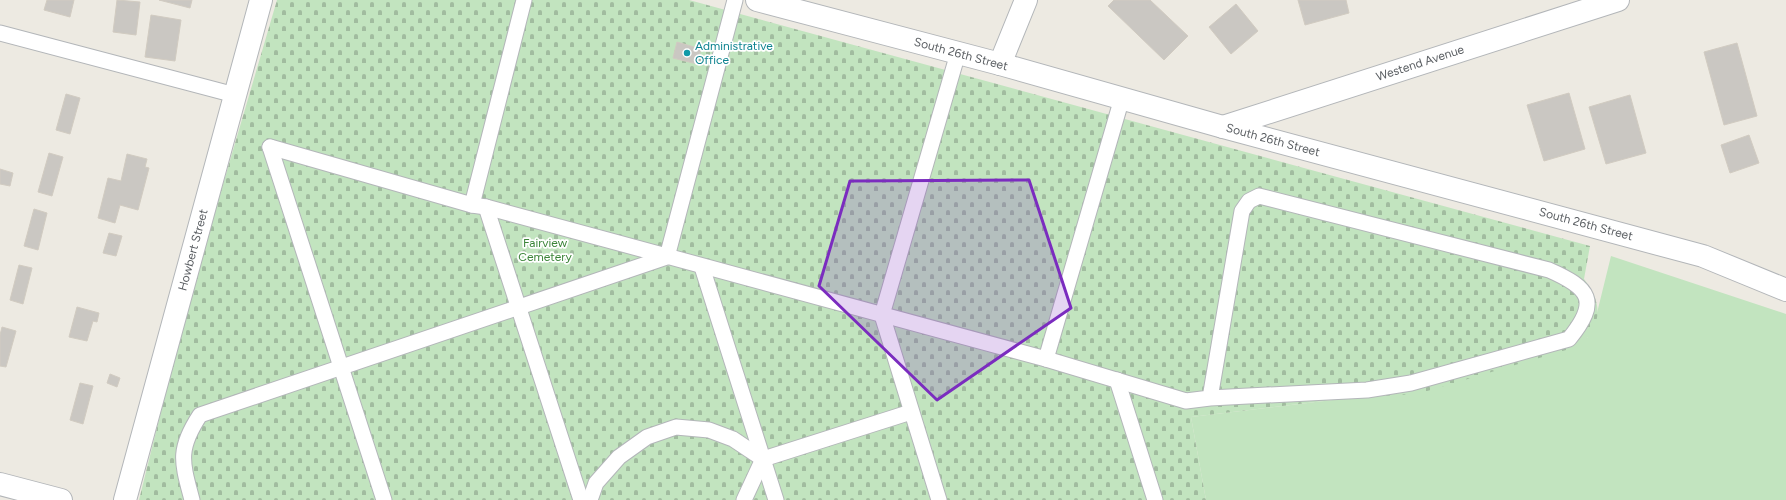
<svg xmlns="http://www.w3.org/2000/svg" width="1786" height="500" font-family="Figtree,sans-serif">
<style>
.grass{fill:#c2e4bf}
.cemetery{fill:url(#cemetery-stones)}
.building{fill:#cac7c2;stroke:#d1cbc1}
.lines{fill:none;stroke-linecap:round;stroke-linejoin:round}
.service-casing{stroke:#b3b6b9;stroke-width:17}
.minor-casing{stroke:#b3b6b9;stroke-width:24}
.tertiary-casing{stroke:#b3b6b9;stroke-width:24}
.service{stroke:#fff;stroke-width:15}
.minor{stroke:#fff;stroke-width:22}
.tertiary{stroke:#fff;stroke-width:22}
.marked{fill:#7b2cbf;fill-opacity:0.2;stroke:#7b2cbf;stroke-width:3;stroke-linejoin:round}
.culture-dot{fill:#0f9aa8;stroke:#fff;stroke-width:1.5}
.labels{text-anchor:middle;stroke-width:3.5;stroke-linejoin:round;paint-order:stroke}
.culture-label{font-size:12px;fill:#0d838f;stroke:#fff;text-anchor:start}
.street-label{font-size:12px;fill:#5b5f63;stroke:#fff}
.park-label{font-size:12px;fill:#3b8438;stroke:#fff}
</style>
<defs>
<pattern id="cemetery-stones" width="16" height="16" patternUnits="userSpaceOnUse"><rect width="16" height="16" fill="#c2e4bf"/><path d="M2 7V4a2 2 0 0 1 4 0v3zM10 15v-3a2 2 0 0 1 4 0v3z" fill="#a1bc9f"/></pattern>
</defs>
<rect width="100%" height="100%" fill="#edeae2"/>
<path class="grass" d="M1611 256 1786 314V500H1206L1191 417 1349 398 1587 338 1597 313Z"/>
<path class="cemetery" d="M277 0H689L1590 246 1584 279C1598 297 1604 316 1588 337 1583 342 1572 346 1566 350L1417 394 1349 398 1191 417 1206 500H139L187 307Z"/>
<g class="building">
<path d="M47 0H74L70 17 44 10Z"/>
<path d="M117 0 140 2 136 35 113 32Z"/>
<path d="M159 0H192L190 8Z"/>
<path d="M1114 0H1150L1188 36 1164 60 1108 6Z"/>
<path d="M1298 0H1346L1349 13 1305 25Z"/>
<path d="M1236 4 1258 31 1231 54 1209 27Z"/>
<path d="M151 15 181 20 175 61 145 57Z"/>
<path d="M677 42 701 49 697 64 673 58Z"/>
<path d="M1737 43 1757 116 1724 125 1704 52Z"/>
<path d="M1569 93 1585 149 1544 161 1527 105Z"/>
<path d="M66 94 80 98 70 134 56 130Z"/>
<path d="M1630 95 1646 153 1606 164 1589 107Z"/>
<path d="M1749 135 1759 163 1730 173 1721 145Z"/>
<path d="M49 153 63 157 52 196 38 192Z"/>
<path d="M127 154 147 159 145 167 149 168 138 210 120 205 115 223 98 218 108 178 121 181Z"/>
<path d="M0 169 13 173 10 186 0 184Z"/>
<path d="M34 209 47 213 38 250 24 246Z"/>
<path d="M109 233 122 236 116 256 103 253Z"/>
<path d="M19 265 32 268 23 304 10 300Z"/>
<path d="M77 307 99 313 97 322 93 321 87 341 69 337Z"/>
<path d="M2 327 16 331 6 367 0 366V335Z"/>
<path d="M110 374 120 378 117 387 107 383Z"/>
<path d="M80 383 93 386 83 424 70 420Z"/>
</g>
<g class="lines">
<defs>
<g id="service">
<path d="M0 33 235 95"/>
<path d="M270 147 472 205 486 207 1046 359 1186 401 1210 398 1367 390 1411 383 1569 339C1600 301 1590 288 1549 270L1259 196 1249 201 1242 211 1210 398"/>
<path d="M270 147 384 500"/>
<path d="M472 205 524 0"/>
<path d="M486 207 581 500"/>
<path d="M702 267 776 500"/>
<path d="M1046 359 1122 98"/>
<path d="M1117 380 1155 500"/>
<path d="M192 500C182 462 177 450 200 415L667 257 735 0"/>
<path d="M590 500 596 483 619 457 647 437 676 427 709 430 733 439 763 459 911 412"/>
<path d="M744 500 763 459"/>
<path d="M939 500 882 315 958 53"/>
</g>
<g id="minor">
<path d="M1000 64 1026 0"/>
<path d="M1223 127 1618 0"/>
<path d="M0 484 61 500"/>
<path d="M125 500 261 0"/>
</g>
<path id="tertiary" d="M757 0 1000 64 1223 127 1703 256 1786 290"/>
</defs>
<use href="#service" class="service-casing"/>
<use href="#minor" class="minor-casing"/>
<use href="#tertiary" class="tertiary-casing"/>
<use href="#service" class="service"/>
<use href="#minor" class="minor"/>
<use href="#tertiary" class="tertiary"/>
</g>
<path class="marked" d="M1029 180 1071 308 937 400 819 286 850 181Z"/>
<circle class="culture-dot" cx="687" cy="53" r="4"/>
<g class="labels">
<g class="culture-label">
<text x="695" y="50">Administrative<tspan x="695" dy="14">Office</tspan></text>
</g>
<g class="street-label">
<text transform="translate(961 54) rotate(15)" y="4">South 26th Street</text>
<text transform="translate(1420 63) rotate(-18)" y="4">Westend Avenue</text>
<text transform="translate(1273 140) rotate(15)" y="4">South 26th Street</text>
<text transform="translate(1586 224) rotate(15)" y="4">South 26th Street</text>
<text transform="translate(193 250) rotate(-75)" y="4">Howbert Street</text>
</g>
<g class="park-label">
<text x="545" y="247">Fairview<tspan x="545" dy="14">Cemetery</tspan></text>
</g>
</g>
</svg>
